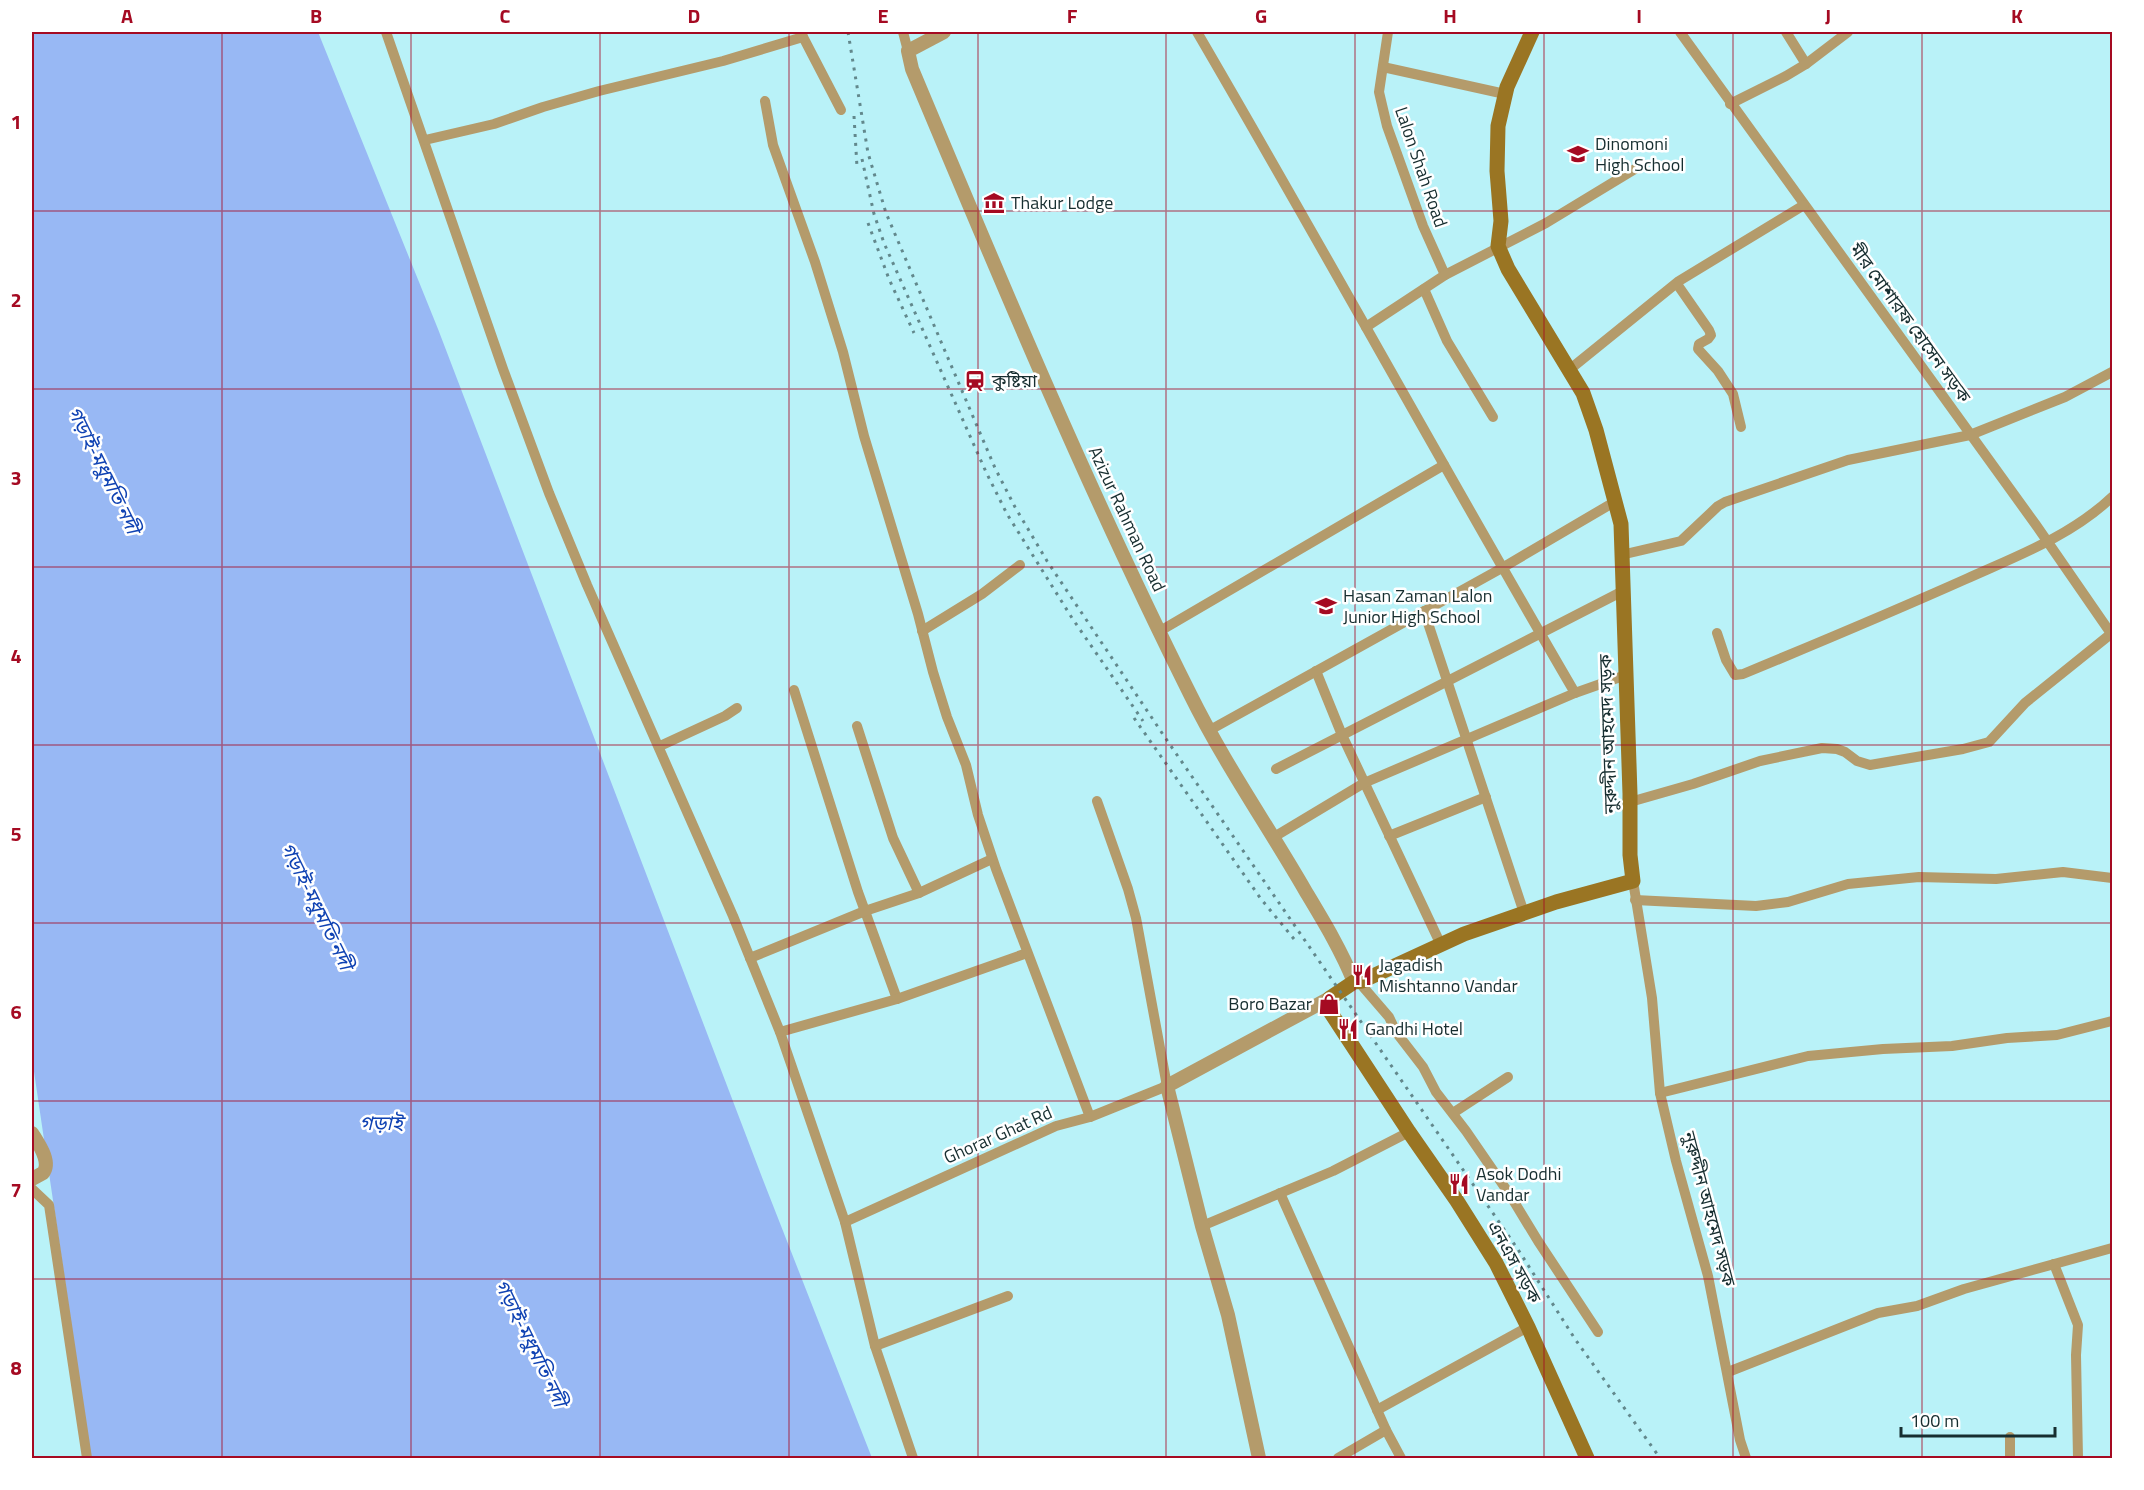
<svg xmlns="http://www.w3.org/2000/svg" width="2144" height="1490" font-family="'Titillium Web','Noto Sans Bengali',sans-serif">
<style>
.water{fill:#98b8f4}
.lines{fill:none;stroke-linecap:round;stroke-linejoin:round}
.minor{stroke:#b49b6b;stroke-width:10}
.tertiary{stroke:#b49b6b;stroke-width:14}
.secondary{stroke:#9a7523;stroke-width:15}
.rail{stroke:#62888c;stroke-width:3;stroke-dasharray:3 6;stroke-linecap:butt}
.grid{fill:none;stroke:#a50a22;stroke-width:1.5;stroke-opacity:0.55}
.labels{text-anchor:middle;stroke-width:5;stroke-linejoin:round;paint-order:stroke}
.poi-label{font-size:18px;fill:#172e30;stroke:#fff;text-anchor:start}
.street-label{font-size:18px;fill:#172e30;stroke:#fff}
.water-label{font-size:20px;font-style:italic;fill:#0f42b3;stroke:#fff}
.neatline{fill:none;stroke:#a50a22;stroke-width:2}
.grid-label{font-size:20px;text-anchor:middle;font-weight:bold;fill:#a50a22}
</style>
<rect width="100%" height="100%" fill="#b9f2f8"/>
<path class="water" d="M32 32H318L438 329 765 1185 872 1458H91L32 1058Z"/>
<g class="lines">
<g class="minor">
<path d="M386 32 503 369 549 493 587 585 733 916 780 1032 845 1222 875 1346 913 1458"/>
<path d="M903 32 908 51"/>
<path d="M1197 32C1325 251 1447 474 1575 693"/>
<path d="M1388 32 1379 92 1387 126 1423 226 1445 275"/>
<path d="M1680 32 2036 525 2112 635"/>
<path d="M1786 32 1806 64"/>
<path d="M801 33 841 110"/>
<path d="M1383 67 1505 94"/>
<path d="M765 101 773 145 815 262 843 352 864 436 918 614 933 672 947 717 966 765 978 815 996 869 1090 1117"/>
<path d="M1730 104 1786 76 1806 64 1848 32"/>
<path d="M425 140 494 124 543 107 599 91 723 61 803 37"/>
<path d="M1677 284 1709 330 1711 335 1708 339 1699 344 1698 349 1718 371 1733 394 1741 427"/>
<path d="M1424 289 1447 341 1493 417"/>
<path d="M1366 327 1445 275 1546 223 1635 169"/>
<path d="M1569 370 1679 281 1804 205"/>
<path d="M1621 555 1681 541 1718 506 1725 502 1848 460 1970 435 2065 397 2112 372"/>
<path d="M1424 611 1524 913"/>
<path d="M922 631 982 594 1020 565"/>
<path d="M1160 631 1444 465"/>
<path d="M1717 633 1726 660 1735 675 1743 674C1818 643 1892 612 1966 579 2017 556 2071 536 2112 497"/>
<path d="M1316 671 1342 735 1441 945"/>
<path d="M794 690 858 892 897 999"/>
<path d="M857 726 893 838 919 893"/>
<path d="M1210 730 1502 568 1616 501"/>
<path d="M660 746 725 716 737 708"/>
<path d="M1276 769 1623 591"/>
<path d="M1630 802 1693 784 1760 761 1822 748 1837 749 1845 752 1857 761 1870 765 1963 749 1989 742 2025 703 2112 633"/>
<path d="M1389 836 1486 797"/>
<path d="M1274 837 1364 783 1575 693 1626 675"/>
<path d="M1633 881 1652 998 1660 1093 1676 1161 1708 1276 1740 1440 1746 1458"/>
<path d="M1635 900 1756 906 1788 902 1848 884 1919 877 1996 879 2063 872 2112 878"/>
<path d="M750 958 865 911 919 893 992 859"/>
<path d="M1358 981 1389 1017 1396 1032 1423 1067 1436 1092 1466 1131 1510 1195 1538 1241 1598 1332"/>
<path d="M780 1032 897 999 1027 953"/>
<path d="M1660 1093 1808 1056 1883 1049 1952 1046 2007 1038 2057 1035 2112 1021"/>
<path d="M1453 1113 1508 1077"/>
<path d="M32 1189 49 1205 87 1458"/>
<path d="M1280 1193 1386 1430 1401 1458"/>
<path d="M845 1222 1056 1126 1090 1117 1167 1086 1136 918 1128 889 1097 801"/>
<path d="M1202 1226 1333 1171 1409 1132"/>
<path d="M2054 1264 2078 1325 2076 1355 2078 1458"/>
<path d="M875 1346 1008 1296"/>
<path d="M1728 1372 1878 1313 1917 1306 1964 1289 2112 1248"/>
<path d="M1377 1410 1528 1327"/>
<path d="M1338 1458 1386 1430"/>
<path d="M2010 1458V1437"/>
</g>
<g class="tertiary">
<path d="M944 32 908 51 912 69C1000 279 1088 490 1190 694 1224 763 1268 826 1306 892 1324 922 1341 950 1354 982"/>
<path d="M32 1133C38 1143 52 1162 43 1173L32 1179"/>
<path d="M1259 1458 1228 1315 1202 1226 1167 1086 1330 998"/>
</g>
<path class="secondary" d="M1532 32 1507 87 1498 126 1497 171 1501 221 1498 246 1508 269 1583 393 1596 430 1621 524 1630 794V855L1633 881 1556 902 1464 934 1362 981 1354 982 1330 998 1331 1013 1409 1132 1457 1201 1496 1263 1528 1327 1587 1458"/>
<g class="rail">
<path d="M848 32 868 153 886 213 995 468 1015 507 1047 561 1164 736 1519 1251 1575 1339 1660 1458"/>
<path d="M854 116 857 167"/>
<path d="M862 159 874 214 884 243 986 472 1007 514 1072 618 1143 721"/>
<path d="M868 223 889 279 914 333"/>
<path d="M1134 718 1261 899 1294 939"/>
</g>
</g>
<path class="grid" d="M222 32V1458M411 32V1458M600 32V1458M789 32V1458M978 32V1458M1166 32V1458M1355 32V1458M1544 32V1458M1733 32V1458M1922 32V1458M32 211H2112M32 389H2112M32 567H2112M32 745H2112M32 923H2112M32 1101H2112M32 1279H2112"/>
<defs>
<symbol id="school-bare" viewBox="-9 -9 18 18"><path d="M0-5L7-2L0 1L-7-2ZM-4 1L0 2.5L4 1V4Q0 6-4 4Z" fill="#a50a22" stroke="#fff" stroke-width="2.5" paint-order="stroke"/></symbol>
<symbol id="museum-bare" viewBox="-9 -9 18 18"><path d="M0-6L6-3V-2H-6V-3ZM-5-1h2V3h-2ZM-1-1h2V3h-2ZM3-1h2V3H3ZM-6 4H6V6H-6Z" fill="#a50a22" stroke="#fff" stroke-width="2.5" paint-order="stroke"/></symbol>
<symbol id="station-bare" viewBox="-9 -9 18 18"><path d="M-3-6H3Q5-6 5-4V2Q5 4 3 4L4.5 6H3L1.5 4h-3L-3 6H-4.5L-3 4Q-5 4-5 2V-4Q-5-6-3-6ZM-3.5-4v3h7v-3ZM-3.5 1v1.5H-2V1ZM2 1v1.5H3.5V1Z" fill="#a50a22" stroke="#fff" stroke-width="2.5" paint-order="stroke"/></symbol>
<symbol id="restaurant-bare" viewBox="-9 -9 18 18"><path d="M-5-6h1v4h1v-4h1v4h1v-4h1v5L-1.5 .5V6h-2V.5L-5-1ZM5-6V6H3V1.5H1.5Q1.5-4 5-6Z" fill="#a50a22" stroke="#fff" stroke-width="2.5" paint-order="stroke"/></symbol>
<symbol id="shop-bare" viewBox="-9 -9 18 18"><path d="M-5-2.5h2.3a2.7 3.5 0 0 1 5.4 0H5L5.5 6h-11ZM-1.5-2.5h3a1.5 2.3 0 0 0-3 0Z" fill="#a50a22" stroke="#fff" stroke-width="2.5" paint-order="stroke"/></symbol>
</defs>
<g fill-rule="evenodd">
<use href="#school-bare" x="1563" y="139" width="30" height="30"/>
<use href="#museum-bare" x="979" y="188" width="30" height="30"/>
<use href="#station-bare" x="960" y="366" width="30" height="30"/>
<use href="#school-bare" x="1311" y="591" width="30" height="30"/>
<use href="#restaurant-bare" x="1347" y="960" width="30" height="30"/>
<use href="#shop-bare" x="1314" y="989" width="30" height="30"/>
<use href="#restaurant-bare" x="1333" y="1014" width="30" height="30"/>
<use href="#restaurant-bare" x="1444" y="1169" width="30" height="30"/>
</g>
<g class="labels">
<g class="poi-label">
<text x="1595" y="150">Dinomoni<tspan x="1595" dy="21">High School</tspan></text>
<text x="1011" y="209">Thakur Lodge</text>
<text x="992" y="387">কুষ্টিয়া</text>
<text x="1343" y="602">Hasan Zaman Lalon<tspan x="1343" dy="21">Junior High School</tspan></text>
<text x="1379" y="971">Jagadish<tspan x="1379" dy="21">Mishtanno Vandar</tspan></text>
<text x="1312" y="1010" text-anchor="end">Boro Bazar</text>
<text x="1365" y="1035">Gandhi Hotel</text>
<text x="1476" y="1180">Asok Dodhi<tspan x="1476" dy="21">Vandar</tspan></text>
</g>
<g class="street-label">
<text transform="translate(1421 167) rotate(71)" y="6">Lalon Shah Road</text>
<text transform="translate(1910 323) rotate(54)" y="6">মীর মোশারফ হোসেন সড়ক</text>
<text transform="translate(1127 519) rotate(65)" y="6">Azizur Rahman Road</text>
<text transform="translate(1608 734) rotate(-92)" y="6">নুরুদ্দীন আহমেদ সড়ক</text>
<text transform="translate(998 1135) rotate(-24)" y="6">Ghorar Ghat Rd</text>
<text transform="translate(1709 1209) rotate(75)" y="6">নুরুদ্দীন আহমেদ সড়ক</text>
<text transform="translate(1514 1262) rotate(61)" y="6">এনএস সড়ক</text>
</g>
<g class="water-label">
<text transform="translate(104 470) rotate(64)" y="7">গড়াই-মধুমতি নদী</text>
<text transform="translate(317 906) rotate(64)" y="7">গড়াই-মধুমতি নদী</text>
<text x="381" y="1130">গড়াই</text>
<text transform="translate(531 1343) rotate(64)" y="7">গড়াই-মধুমতি নদী</text>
</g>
</g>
<rect width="2144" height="1490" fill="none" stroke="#ffffff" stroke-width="66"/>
<path d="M1901 1427v9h154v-9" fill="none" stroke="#172e30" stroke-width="3"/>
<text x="1910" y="1427" font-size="18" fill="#172e30" stroke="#ffffff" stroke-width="4.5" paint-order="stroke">100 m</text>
<rect x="33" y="33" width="2078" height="1424" class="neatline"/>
<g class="grid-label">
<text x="127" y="23">A</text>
<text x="316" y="23">B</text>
<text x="505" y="23">C</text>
<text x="694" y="23">D</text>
<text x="883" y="23">E</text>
<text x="1072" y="23">F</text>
<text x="1261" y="23">G</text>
<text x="1450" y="23">H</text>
<text x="1639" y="23">I</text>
<text x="1828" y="23">J</text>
<text x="2017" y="23">K</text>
<text x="16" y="129">1</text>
<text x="16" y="307">2</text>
<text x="16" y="485">3</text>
<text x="16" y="663">4</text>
<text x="16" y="841">5</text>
<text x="16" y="1019">6</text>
<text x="16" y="1197">7</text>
<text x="16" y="1375">8</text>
</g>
</svg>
